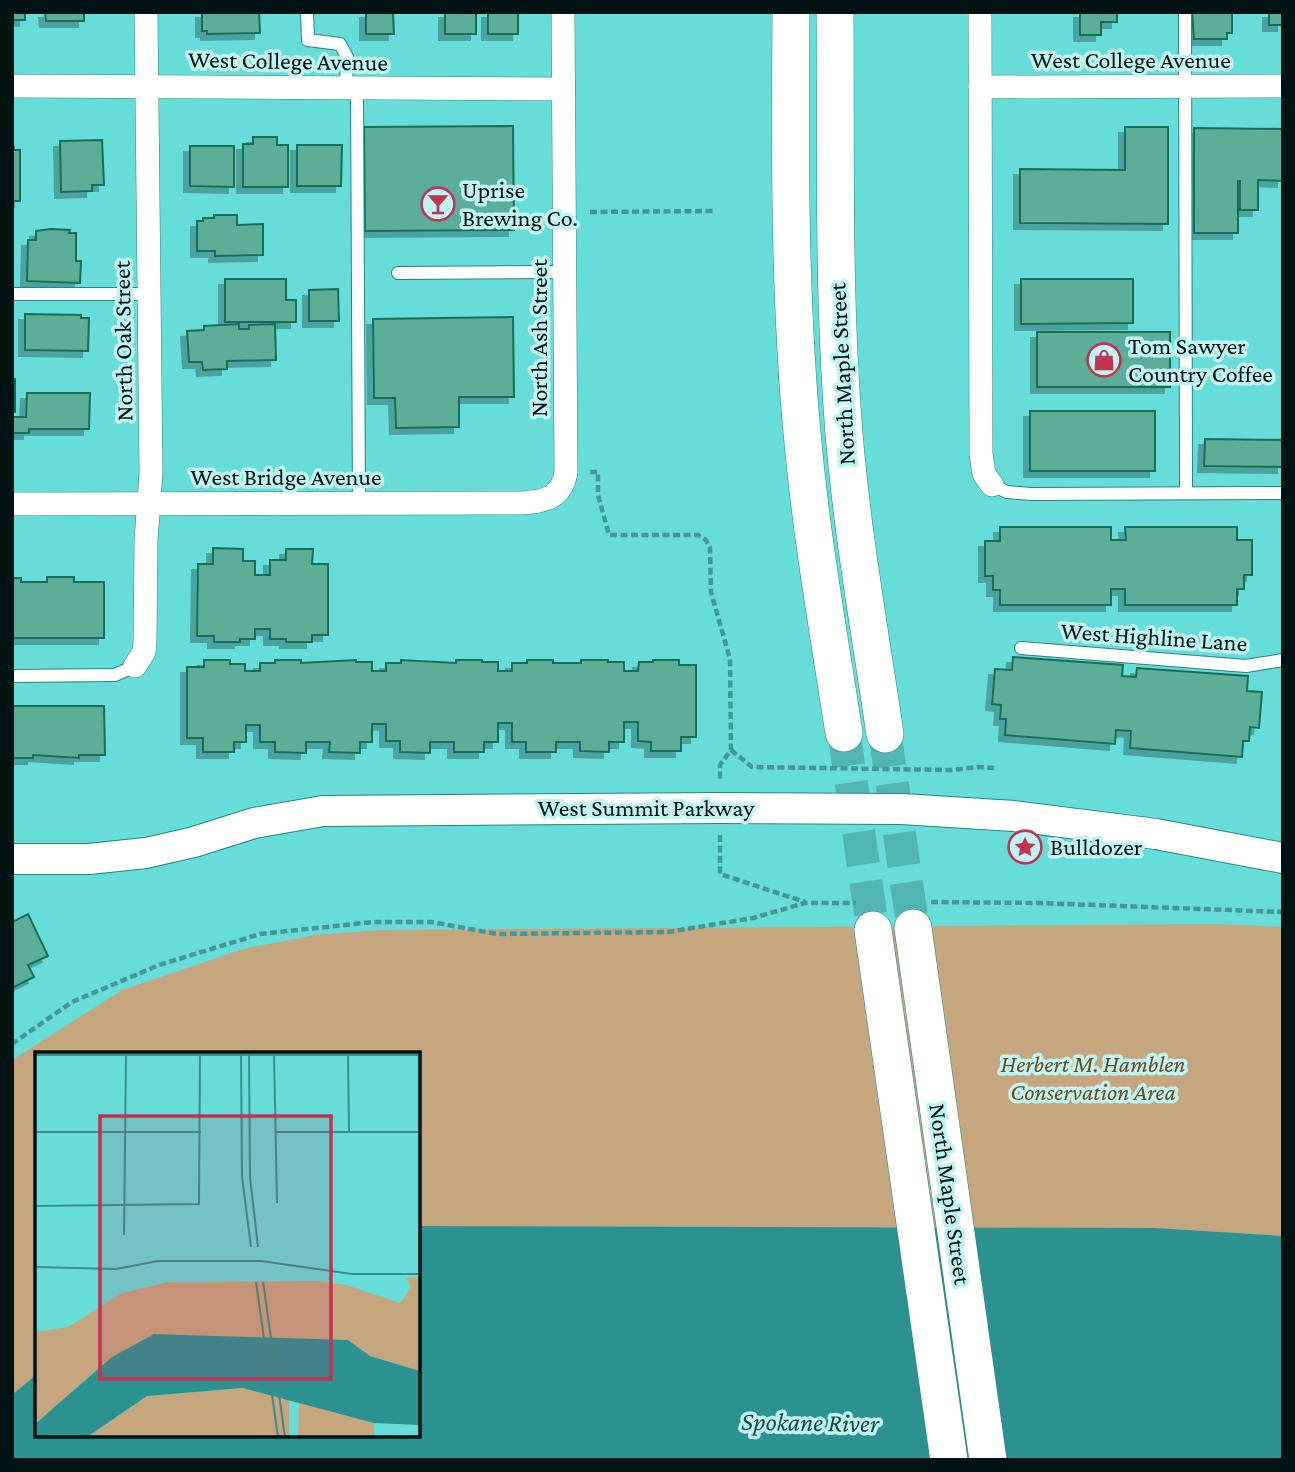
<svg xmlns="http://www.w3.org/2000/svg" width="1295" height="1472" font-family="'Crimson Pro',serif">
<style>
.green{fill:#c6a67f}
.water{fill:#2b9290}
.building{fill:#5aaf96;stroke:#196e5a;stroke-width:2;filter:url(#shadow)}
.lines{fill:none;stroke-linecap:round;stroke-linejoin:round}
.secondary-tunnel{stroke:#52b5b1;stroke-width:33;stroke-dasharray:33 17;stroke-linecap:butt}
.service-casing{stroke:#258482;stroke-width:14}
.minor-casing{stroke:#258482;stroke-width:24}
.tertiary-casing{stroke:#258482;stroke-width:32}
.primary-casing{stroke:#258482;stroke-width:38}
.path{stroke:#439794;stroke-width:4.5;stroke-dasharray:7 3.5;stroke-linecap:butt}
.service{stroke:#fff;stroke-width:12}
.minor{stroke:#fff;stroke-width:23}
.tertiary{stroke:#fff;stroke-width:30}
.primary{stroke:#fff;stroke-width:37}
.labels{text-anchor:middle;stroke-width:7;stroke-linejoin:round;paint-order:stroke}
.street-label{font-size:24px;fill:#001313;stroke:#bff4f1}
.poi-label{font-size:24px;fill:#001313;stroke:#bff4f1;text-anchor:start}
.park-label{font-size:24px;font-style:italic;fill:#6b4c20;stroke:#bff4f1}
.water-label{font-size:26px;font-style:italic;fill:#1b4847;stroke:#bff4f1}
.inset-road{fill:none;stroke:#3e8c8a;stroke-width:2}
.view{fill:#c23253;fill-opacity:0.15;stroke:#c23253;stroke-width:3.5}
.inset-edge{fill:none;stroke:#001313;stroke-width:3.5}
</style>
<defs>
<filter id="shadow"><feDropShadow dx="-6" dy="6" stdDeviation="0" flood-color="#0004"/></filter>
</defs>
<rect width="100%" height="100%" fill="#67ddd9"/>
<path class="green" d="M1215 924 1283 927V1236L1155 1228 418 1226V1054H37V1374L12 1395V1060L122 990 243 949 315 935 379 930Z"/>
<path class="water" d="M418 1226 1155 1228 1283 1236V1460H12V1395L37 1374V1435H418Z"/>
<g class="building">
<rect x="12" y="12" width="13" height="8"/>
<path d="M45 12H84V21H46Z"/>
<path d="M202 12H259L260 33 207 34V31H202Z"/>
<path d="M366 12H393L394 34H366Z"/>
<rect x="445" y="12" width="31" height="22"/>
<rect x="488" y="12" width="30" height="22"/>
<path d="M1080 12H1117V22H1101V35H1080Z"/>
<path d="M1192 12H1232V33H1227V39H1194Z"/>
<rect x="1269" y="12" width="14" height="13"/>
<path d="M513 126 514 230 365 231 364 127Z"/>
<path d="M1125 127H1168V224L1020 223V169L1125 170Z"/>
<path d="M1194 128 1283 129V181L1258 180V210H1240V181H1238V233H1194Z"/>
<path d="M12 137 14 150H20V201H12Z"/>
<path d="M253 137H277V145H288V187H243V144H253Z"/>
<path d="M102 140 104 185H92V191L61 192 60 141Z"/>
<path d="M297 145H342L341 186H297Z"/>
<path d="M190 146H234V187L190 186Z"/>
<path d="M214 215H237V225L263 224V255L215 256V251H197V221H203V218H214Z"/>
<path d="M51 229 70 230 69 233H76V261H81L80 283 27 281 28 240H36V231Z"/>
<path d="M225 279H286V300H296V322H225Z"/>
<path d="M1021 279H1133V323L1021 324Z"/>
<path d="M338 289 339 321H309V290Z"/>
<path d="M25 314 81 315V318H89L88 351 25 350Z"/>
<path d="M513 317 514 397H459V427L396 428 395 398H374L373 319Z"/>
<path d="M239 324V329H249V325L275 324 276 360 227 361V369L203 370 202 362H189L187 331 204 330V326Z"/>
<rect x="1037" y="332" width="133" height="55"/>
<rect x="12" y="379" width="3" height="33"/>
<path d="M27 393H90L89 429H29V433H12V417H26Z"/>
<rect x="1030" y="411" width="125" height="60"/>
<path d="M1205 439 1283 440V467L1204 466Z"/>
<path d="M1000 527H1111V540H1126L1125 527H1237V540H1252V575H1244V589H1237V605H1125V589H1111V605H1000V590H993V576H985V541H1000Z"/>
<path d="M213 548 243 549V561H255V575H270V560H286V549H313L312 564H328V635H312V642H286V639H270V629H255V639H240V642H214V636H197L198 564H213Z"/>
<path d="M47 577H74V582H104V638H12V578H21V582H47Z"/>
<path d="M1013 657 1123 665 1122 676 1136 677 1137 668 1248 676 1247 691 1262 692 1259 728 1250 727 1249 741H1243L1242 757 1130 748 1131 731 1116 730 1115 744 1005 735 1006 719H1000L1001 705 992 704 995 669 1012 670Z"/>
<path d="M204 660H230V664H245V671H260V663H275V660H301V663L356 660V662H372V671H386V663H401V660L456 663V660H482V662H498V671H512V663H527V660H553V663H581V660H608V662H624V671H638L639 662H653V660H679V665H696V737H681V751H651V742L638 741V722H624V742H609V752L580 751V742H556V752H526V742H512V723H498V742H484V752H454V742H430V753L400 752V741H386V724H372V742H360V753L329 752 330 742H306V753L275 752V742H260V725H246V742H234V752H203V738H187V667H204Z"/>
<path d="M12 706H104L105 755H79V758L33 755V758H12Z"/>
<path d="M28 914 48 956 28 965 34 977 12 988V922Z"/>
</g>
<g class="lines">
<g class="secondary-tunnel">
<path d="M844 733 873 930"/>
<path d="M885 734 913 928"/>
</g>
<defs>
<g id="service">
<path d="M307 12 308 40 340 44 347 57 346 88"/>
<path d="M1185 12 1186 493"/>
<path d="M357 88 359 504"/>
<path d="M398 273 564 272"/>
<path d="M12 294H149"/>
<path d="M992 485 1007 492 1031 494 1283 493"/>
<path d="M1021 648 1246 666 1283 660"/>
<path d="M12 676 115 675 135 666"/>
</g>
<g id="minor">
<path d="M980 12 981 454 984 474 992 485"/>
<path d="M12 86 563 89"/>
<path d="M980 87 1283 86"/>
<path d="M12 504 521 503C544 502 562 498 566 472L563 12"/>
<path d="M135 666 144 652 145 643 146 540 151 473 146 12"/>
</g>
<path id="tertiary" d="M12 859H89L146 853 194 842 254 823 323 811 720 808 902 809 1014 816 1156 834 1283 858"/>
<g id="primary">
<path d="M791 12C790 156 789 300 803 443 812 540 829 636 844 733"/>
<path d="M835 12C836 143 833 275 842 406 849 516 869 625 885 734"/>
<path d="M913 928 988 1460"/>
<path d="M873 930 949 1460"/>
</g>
</defs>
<use href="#service" class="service-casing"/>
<use href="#minor" class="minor-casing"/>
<use href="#tertiary" class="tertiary-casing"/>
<use href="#primary" class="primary-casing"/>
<g class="path">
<path d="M590 212 714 211"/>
<path d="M590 472H598V495L609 535H698L706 540 710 548 711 592 730 659 731 750 720 765V781"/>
<path d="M731 750 752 767 952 770 978 767 996 768"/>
<path d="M720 835V874L805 902"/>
<path d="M931 902 1039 903 1283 912"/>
<path d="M12 1044 72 1002 159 965 260 934 373 922H432L497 934 668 932 753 918 805 903H856"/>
</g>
<use href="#service" class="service"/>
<use href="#minor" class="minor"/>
<use href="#tertiary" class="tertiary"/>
<use href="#primary" class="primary"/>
</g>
<defs>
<symbol id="bar-ring" viewBox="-11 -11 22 22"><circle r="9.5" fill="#bff4f1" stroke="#c23253" stroke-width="1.5"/><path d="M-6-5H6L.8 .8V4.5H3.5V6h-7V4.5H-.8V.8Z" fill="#c23253"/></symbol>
<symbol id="shop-ring" viewBox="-11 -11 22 22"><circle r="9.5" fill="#bff4f1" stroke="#c23253" stroke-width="1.5"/><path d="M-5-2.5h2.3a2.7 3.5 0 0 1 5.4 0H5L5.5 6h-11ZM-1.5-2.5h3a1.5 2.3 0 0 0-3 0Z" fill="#c23253"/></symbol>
<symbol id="sight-ring" viewBox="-11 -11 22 22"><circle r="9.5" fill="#bff4f1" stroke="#c23253" stroke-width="1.5"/><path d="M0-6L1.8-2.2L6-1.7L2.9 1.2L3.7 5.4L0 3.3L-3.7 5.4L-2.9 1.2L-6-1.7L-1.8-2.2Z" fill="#c23253"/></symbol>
</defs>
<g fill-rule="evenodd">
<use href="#bar-ring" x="419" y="185" width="38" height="38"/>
<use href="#shop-ring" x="1085" y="341" width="38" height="38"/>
<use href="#sight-ring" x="1006" y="828" width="38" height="38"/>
</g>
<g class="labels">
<g class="street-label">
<text x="1131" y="68">West College Avenue</text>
<text transform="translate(288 61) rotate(1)" y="8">West College Avenue</text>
<text transform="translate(539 338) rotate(-90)" y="8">North Ash Street</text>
<text transform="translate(123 341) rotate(-91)" y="8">North Oak Street</text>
<text transform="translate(842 374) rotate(-93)" y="8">North Maple Street</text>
<text x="286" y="485">West Bridge Avenue</text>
<text transform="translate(1154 637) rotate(4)" y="8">West Highline Lane</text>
<text x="646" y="816">West Summit Parkway</text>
<text transform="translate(950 1194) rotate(82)" y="8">North Maple Street</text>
</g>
<g class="poi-label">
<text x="462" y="198">Uprise<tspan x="462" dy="28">Brewing Co.</tspan></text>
<text x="1128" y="354">Tom Sawyer<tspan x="1128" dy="28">Country Coffee</tspan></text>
<text x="1050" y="855">Bulldozer</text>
</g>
<g class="park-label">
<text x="1093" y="1072">Herbert M. Hamblen<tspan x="1093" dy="28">Conservation Area</tspan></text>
</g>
<g class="water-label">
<text transform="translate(810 1422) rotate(1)" y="9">Spokane River</text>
</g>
</g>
<g transform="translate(35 1052)">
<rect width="385" height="385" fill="#67ddd9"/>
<path d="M385 225V319L335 304 313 288 119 282 77 305 0 372V280L33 275 87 241 133 230 282 229 311 233 365 251 376 236 371 226ZM208 336 254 346V385H52L112 344ZM264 348 339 371V385H263Z" fill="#c6a67f"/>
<path d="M119 282 313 288 335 304 385 319V373L339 371 208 336 112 344 52 385H0V372L77 305Z" fill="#2b9290"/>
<path class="inset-road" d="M206 0 207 125 216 195M214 0 215 125 223 195M0 3H385M239 3 242 151M313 3 314 80M0 80H166M240 80H385M0 154 164 152 165 3M89 183 91 3M0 215 81 217 123 209H226L317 222H385M221 230 243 385M228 230 250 385"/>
<path class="view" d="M65 64H296V327H65Z"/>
<rect width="385" height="385" class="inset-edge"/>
</g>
<rect width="1295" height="1472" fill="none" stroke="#001313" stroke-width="28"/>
</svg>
